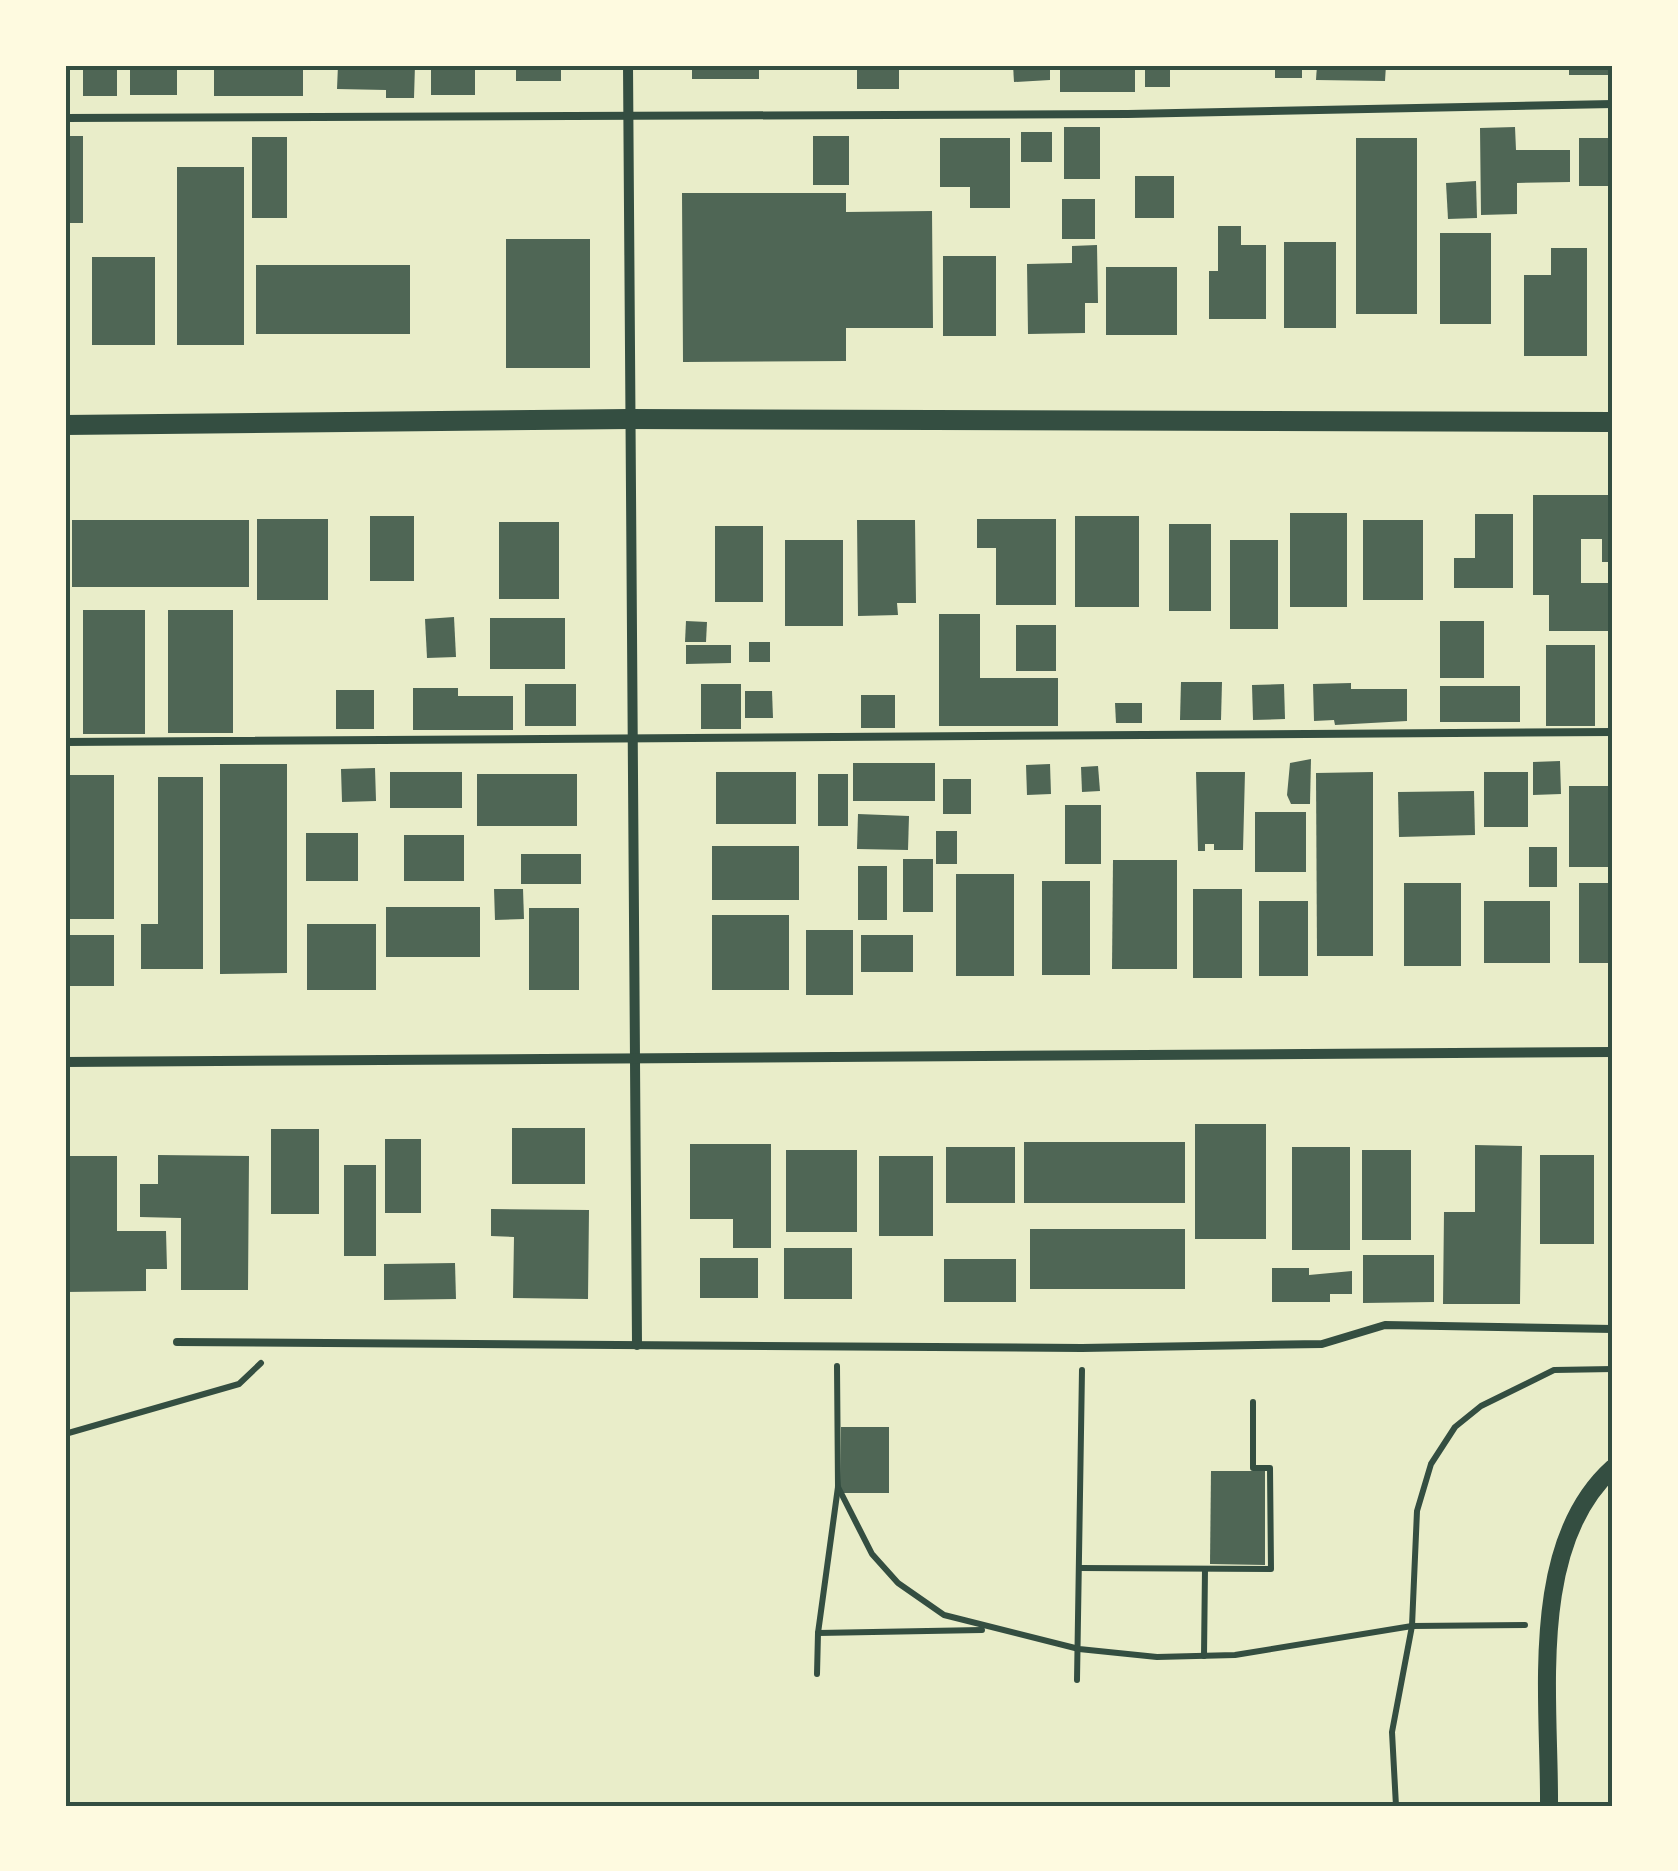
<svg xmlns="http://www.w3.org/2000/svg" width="1678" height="1871" font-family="Rubik,sans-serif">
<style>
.building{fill:#4f6655}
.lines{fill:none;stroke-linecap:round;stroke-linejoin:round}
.path{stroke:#344e41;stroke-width:6}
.service{stroke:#344e41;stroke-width:8}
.minor{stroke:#344e41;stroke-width:10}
.tertiary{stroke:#344e41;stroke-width:18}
.secondary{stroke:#344e41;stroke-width:20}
.neatline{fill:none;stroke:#344e41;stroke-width:4}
</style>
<rect width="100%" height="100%" fill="#e9edc9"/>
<g class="building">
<rect x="83" y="65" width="34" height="31"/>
<rect x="130" y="65" width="47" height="30"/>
<rect x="214" y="65" width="89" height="31"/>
<path d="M338 65H415L414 98H386V90L337 89Z"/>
<rect x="431" y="65" width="44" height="30"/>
<rect x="516" y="65" width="45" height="16"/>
<rect x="692" y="65" width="67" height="14"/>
<rect x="857" y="65" width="42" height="24"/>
<path d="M1013 65H1050V80L1014 82Z"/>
<rect x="1060" y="65" width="75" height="27"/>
<rect x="1145" y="65" width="25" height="22"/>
<rect x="1275" y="65" width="27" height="13"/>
<path d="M1317 65H1386L1385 81 1316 80Z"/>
<rect x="1569" y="65" width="44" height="10"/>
<rect x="1064" y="127" width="36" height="52"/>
<path d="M1515 127 1516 150H1570V182L1517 183V214L1481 215 1480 128Z"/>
<rect x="1021" y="132" width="31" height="30"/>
<rect x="65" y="136" width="18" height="87"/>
<rect x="813" y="136" width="36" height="49"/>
<rect x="252" y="137" width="35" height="81"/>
<path d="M940 138H1010V208H970V187H940Z"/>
<rect x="1356" y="138" width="61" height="176"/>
<rect x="1579" y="138" width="34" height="48"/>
<rect x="177" y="167" width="67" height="178"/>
<rect x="1135" y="176" width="39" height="42"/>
<path d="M1476 181 1477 218 1448 219 1446 183Z"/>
<path d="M682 193H846V212L932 211 933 328H846V361L683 362Z"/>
<rect x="1062" y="199" width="33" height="40"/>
<path d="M1218 226H1241V245H1266V319H1209V271H1218Z"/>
<rect x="1440" y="233" width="51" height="91"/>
<rect x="506" y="239" width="84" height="129"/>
<rect x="1284" y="242" width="52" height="86"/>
<path d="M1097 245 1098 303H1085V333L1028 334 1027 264 1072 263V246Z"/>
<path d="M1551 248H1587V356H1524V275H1551Z"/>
<rect x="943" y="256" width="53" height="80"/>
<rect x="92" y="257" width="63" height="88"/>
<rect x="256" y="265" width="154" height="69"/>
<rect x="1106" y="267" width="71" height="68"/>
<path d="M1533 495H1613V562H1602V539H1581V583H1613V631H1549V595H1533Z"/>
<rect x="1290" y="513" width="57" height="94"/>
<path d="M1475 514H1513V588H1454V558H1475Z"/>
<rect x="370" y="516" width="44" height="65"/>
<rect x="1075" y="516" width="64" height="91"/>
<rect x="257" y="519" width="71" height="81"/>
<path d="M977 519H1056V605H996V548H977Z"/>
<rect x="72" y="520" width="177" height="67"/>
<path d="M857 520H915L916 603H897L898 615 858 616Z"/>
<rect x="1363" y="520" width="60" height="80"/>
<rect x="499" y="522" width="60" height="77"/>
<rect x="1169" y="524" width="42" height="87"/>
<rect x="715" y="526" width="48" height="76"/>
<rect x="785" y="540" width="58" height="86"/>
<rect x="1230" y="540" width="48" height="89"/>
<rect x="83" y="610" width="62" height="124"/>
<rect x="168" y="610" width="65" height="123"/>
<path d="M939 614H980V678H1058V726H939Z"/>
<path d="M454 617 456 657 427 658 425 619Z"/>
<rect x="490" y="618" width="75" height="51"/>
<path d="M686 621 707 622 706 642H685Z"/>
<rect x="1440" y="621" width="44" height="57"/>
<rect x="1016" y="625" width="40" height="46"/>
<rect x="749" y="642" width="21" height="20"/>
<path d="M686 645H731V663L686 664Z"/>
<rect x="1546" y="645" width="49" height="81"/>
<rect x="1608" y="668" width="5" height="51"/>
<path d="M1181 682H1222L1221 720H1180Z"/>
<path d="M1351 683V689H1407V721L1335 725 1334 720 1314 721 1313 684Z"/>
<rect x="525" y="684" width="51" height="42"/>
<rect x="701" y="684" width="40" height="45"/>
<path d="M1284 684 1285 719 1253 720 1252 685Z"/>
<rect x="1440" y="686" width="80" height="36"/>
<path d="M413 688H458V696H513V730H413Z"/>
<rect x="336" y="690" width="38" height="39"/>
<path d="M745 691H772L773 718H745Z"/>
<rect x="861" y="695" width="34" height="33"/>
<path d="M1115 703H1142V723H1116Z"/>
<path d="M1311 759 1310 804H1291L1287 795 1290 763Z"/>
<path d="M1560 761 1561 794 1533 795V762Z"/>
<rect x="853" y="763" width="82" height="38"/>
<path d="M220 764H287V973L220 974Z"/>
<path d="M1050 764 1051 794 1027 795 1026 765Z"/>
<path d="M1098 766 1100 791 1082 792 1081 767Z"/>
<path d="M375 768 376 801 342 802 341 769Z"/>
<rect x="390" y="772" width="72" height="36"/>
<rect x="716" y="772" width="80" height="52"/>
<path d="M1196 772H1245L1243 850H1214V844H1205V851H1198Z"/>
<path d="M1373 772V956H1317L1316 773Z"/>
<rect x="1484" y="772" width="44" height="55"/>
<rect x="477" y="774" width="100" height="52"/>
<rect x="818" y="774" width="30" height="52"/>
<rect x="65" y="775" width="49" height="144"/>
<path d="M158 777H203V969H141V924H158Z"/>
<rect x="943" y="779" width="28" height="35"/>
<rect x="1569" y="786" width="39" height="81"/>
<path d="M1474 791 1475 835 1399 837 1398 792Z"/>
<rect x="1065" y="805" width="36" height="59"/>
<rect x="1255" y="812" width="51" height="60"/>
<path d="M858 814 909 816 908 850 857 849Z"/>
<rect x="936" y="831" width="21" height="33"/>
<rect x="306" y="833" width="52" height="48"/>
<rect x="404" y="835" width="60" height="46"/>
<rect x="712" y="846" width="87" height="54"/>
<rect x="1529" y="847" width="28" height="40"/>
<rect x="521" y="854" width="60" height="30"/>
<rect x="903" y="859" width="30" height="53"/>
<path d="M1113 860H1177V969H1112Z"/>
<rect x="858" y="866" width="29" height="54"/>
<rect x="956" y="874" width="58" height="102"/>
<rect x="1042" y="881" width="48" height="94"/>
<rect x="1404" y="883" width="57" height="83"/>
<rect x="1579" y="883" width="34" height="80"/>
<path d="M494 889H523L524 919 495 920Z"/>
<rect x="1193" y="889" width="49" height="89"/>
<rect x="1259" y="901" width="49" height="75"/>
<rect x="1484" y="901" width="66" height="62"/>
<rect x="386" y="907" width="94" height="50"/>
<rect x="529" y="908" width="50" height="82"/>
<rect x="712" y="915" width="77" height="75"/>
<rect x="307" y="924" width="69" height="66"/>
<rect x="806" y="930" width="47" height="65"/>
<rect x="65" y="935" width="49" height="51"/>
<rect x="861" y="935" width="52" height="37"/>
<rect x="1195" y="1124" width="71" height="115"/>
<rect x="512" y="1128" width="73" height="56"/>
<rect x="271" y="1129" width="48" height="85"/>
<rect x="385" y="1139" width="36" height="74"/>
<rect x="1024" y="1142" width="161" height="61"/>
<path d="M690 1144H771V1248H733V1219H690Z"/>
<path d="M1475 1145 1522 1146 1520 1304H1443L1444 1212H1475Z"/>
<rect x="946" y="1147" width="69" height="56"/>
<rect x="1292" y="1147" width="58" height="103"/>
<rect x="786" y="1150" width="71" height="82"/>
<rect x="1362" y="1150" width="49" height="90"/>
<path d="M158 1155 249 1156 248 1290H181V1218L140 1217V1184H158Z"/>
<rect x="1540" y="1155" width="54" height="89"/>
<path d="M65 1156H117V1231H166L167 1269H146V1291L65 1292Z"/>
<rect x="879" y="1156" width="54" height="80"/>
<rect x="344" y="1165" width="32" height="91"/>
<path d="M491 1209 589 1210 588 1299 513 1298 514 1237 491 1236Z"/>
<rect x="1030" y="1229" width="155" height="60"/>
<rect x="784" y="1248" width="68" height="51"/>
<path d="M1363 1255H1434V1302L1363 1303Z"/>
<rect x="700" y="1258" width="58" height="40"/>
<rect x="944" y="1259" width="72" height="43"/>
<path d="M455 1263 456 1299 384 1300V1264Z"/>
<path d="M1272 1268H1309V1275L1352 1271V1294H1330V1302H1272Z"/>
<rect x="841" y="1427" width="48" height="66"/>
<path d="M1211 1471H1265V1565L1210 1564Z"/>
</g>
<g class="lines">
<g class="path">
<path d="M65 1434 239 1384 261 1363"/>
<path d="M838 1487 872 1554 898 1583 944 1615 1079 1649 1157 1657 1235 1655 1412 1626 1525 1625"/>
<path d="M1080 1568 1271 1569 1270 1468H1253V1402"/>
<path d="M818 1633 982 1630"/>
<path d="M1204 1656 1205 1569"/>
<path d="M817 1674 818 1633 838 1487 837 1366"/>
<path d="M1077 1680 1082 1370"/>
<path d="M1396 1806 1392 1732 1412 1626 1417 1511 1431 1464 1455 1427 1481 1406 1554 1370 1613 1369"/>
</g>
<g class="service">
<path d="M65 118 1128 114 1613 104"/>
<path d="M65 742 1613 732"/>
<path d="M177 1342 1082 1348 1322 1344 1385 1325 1613 1329"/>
</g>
<g class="minor">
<path d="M628 65 637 1345"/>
<path d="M65 1062 1613 1052"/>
</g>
<path class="tertiary" d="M1549 1806C1550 1701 1527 1545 1613 1468"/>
<path class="secondary" d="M65 425 629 419 1613 422"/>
</g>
<rect width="1678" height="1871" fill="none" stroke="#fefae0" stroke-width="135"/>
<rect x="68" y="68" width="1542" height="1736" class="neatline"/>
</svg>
